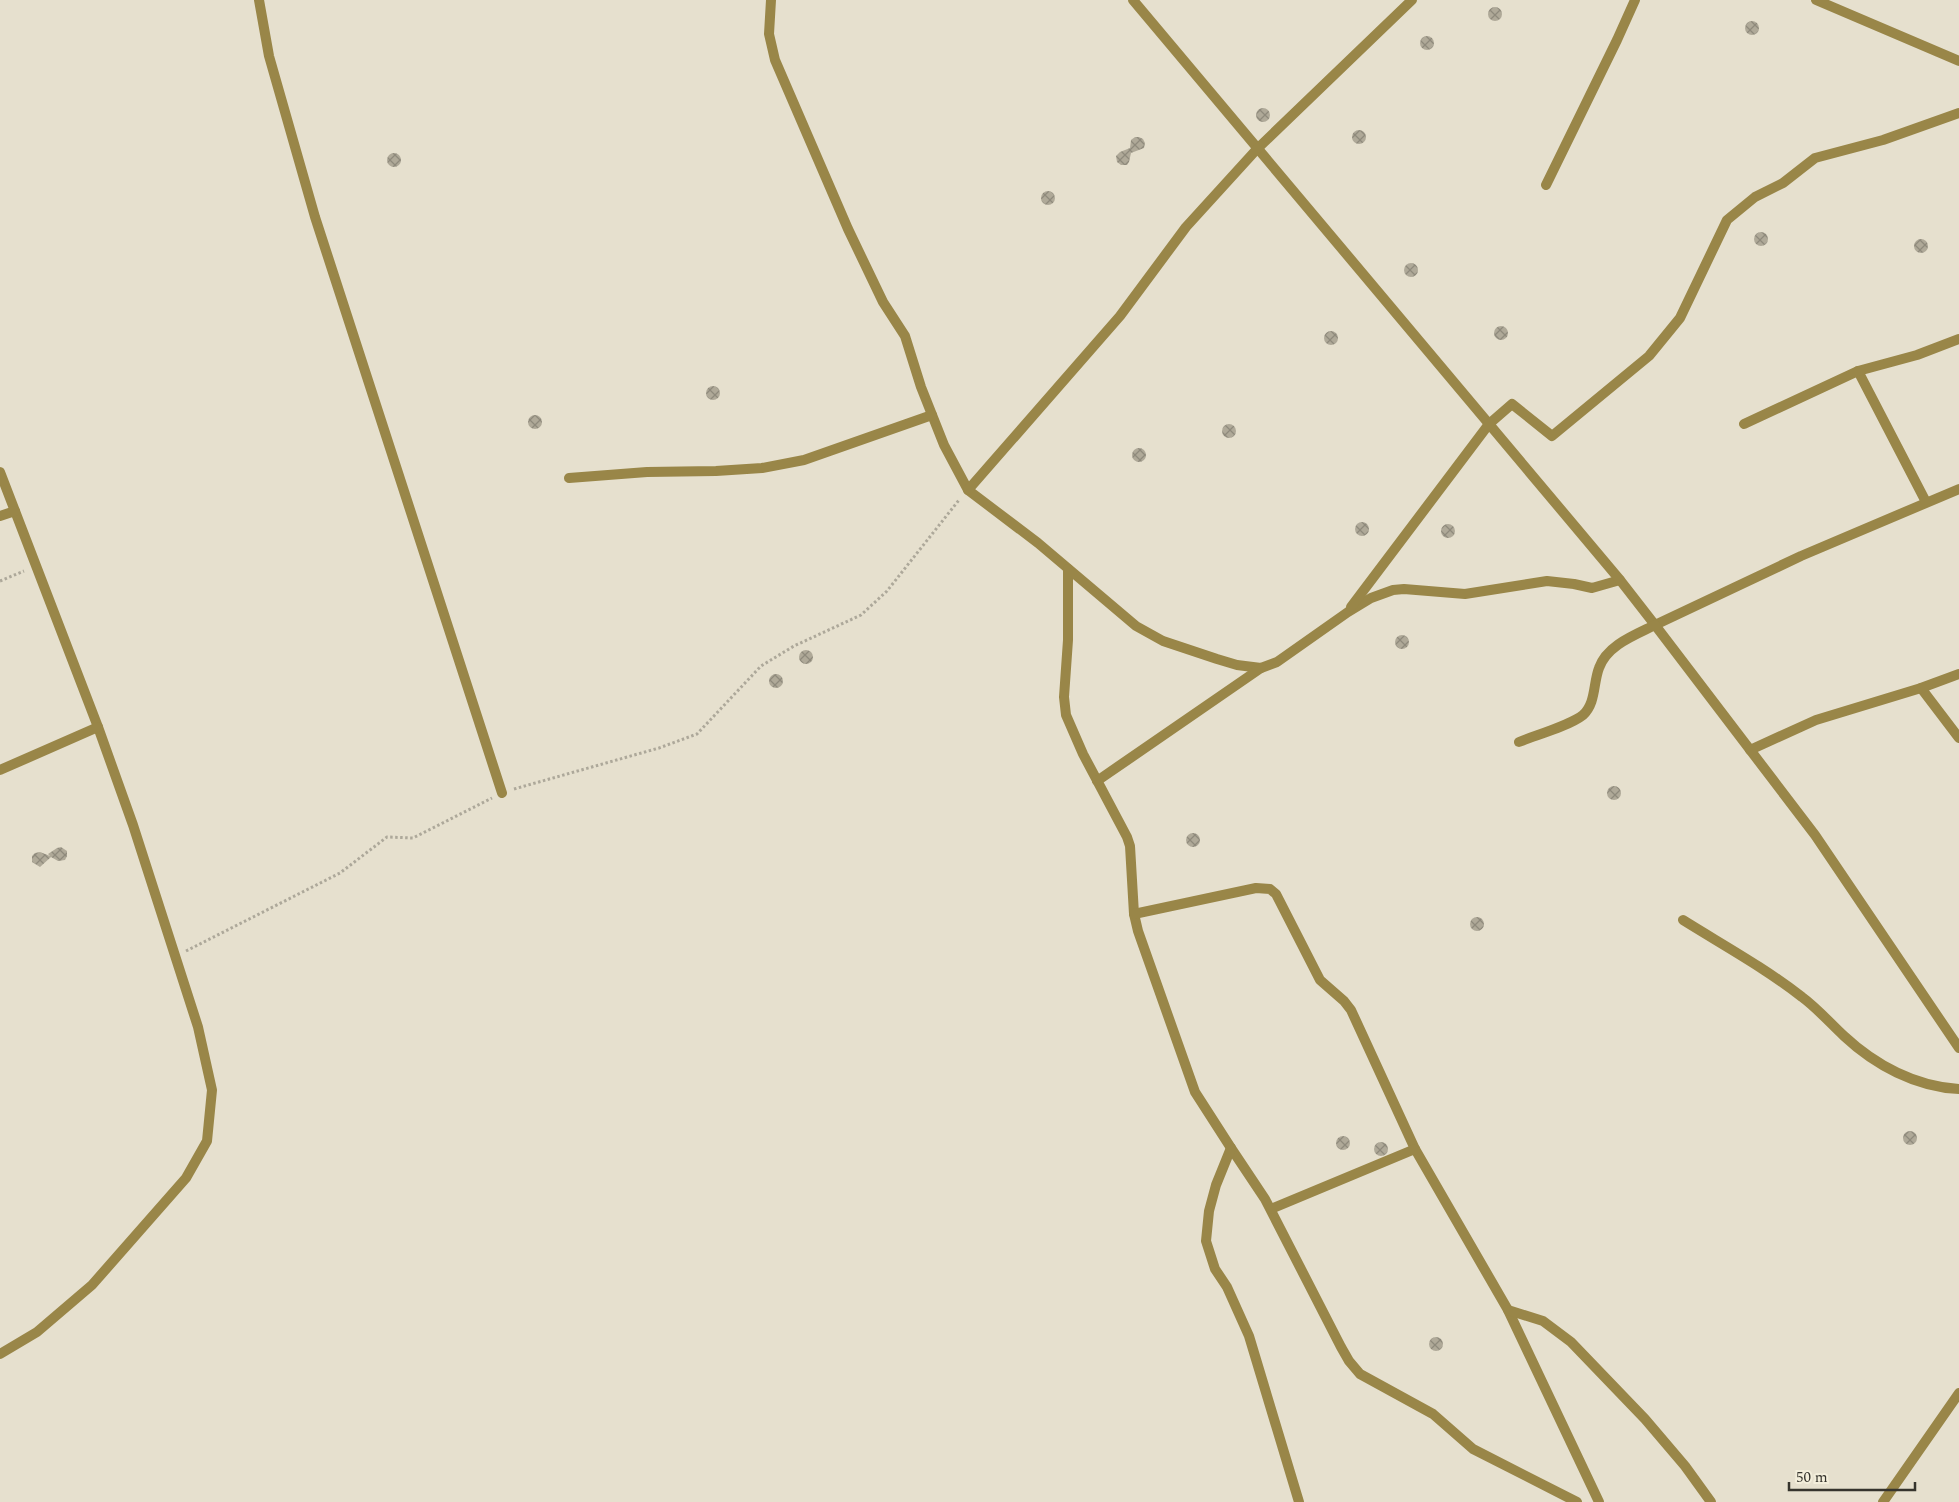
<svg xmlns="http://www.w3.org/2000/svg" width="1959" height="1502" font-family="Spectral,serif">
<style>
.building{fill:url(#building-cross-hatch)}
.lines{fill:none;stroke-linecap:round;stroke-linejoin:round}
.path{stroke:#ada89a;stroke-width:3;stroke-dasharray:2.5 2.5;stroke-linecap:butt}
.minor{stroke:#998648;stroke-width:10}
</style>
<defs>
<pattern id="building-cross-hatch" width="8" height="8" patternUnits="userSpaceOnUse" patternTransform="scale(1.25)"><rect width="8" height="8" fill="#afa998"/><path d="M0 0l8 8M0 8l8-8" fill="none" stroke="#8f8a7c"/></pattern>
</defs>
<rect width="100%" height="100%" fill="#e6e0ce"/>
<g class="building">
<circle cx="1495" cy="14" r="7"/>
<circle cx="1752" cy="28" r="7"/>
<circle cx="1427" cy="43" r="7"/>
<circle cx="1263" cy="115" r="7"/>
<circle cx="1359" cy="137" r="7"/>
<path d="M1135 137H1139L1143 139 1145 143 1144 148 1131 153 1129 162 1127 165H1121L1117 162 1116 156 1120 152 1130 148 1131 140Z"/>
<circle cx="394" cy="160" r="7"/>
<circle cx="1048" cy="198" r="7"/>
<circle cx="1761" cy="239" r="7"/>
<circle cx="1921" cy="246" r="7"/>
<circle cx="1411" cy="270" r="7"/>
<circle cx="1501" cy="333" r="7"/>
<circle cx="1331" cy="338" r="7"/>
<circle cx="713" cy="393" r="7"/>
<circle cx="535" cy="422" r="7"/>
<circle cx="1229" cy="431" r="7"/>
<circle cx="1139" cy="455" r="7"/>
<circle cx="1362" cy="529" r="7"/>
<circle cx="1448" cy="531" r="7"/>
<circle cx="1402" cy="642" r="7"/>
<circle cx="806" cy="657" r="7"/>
<circle cx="776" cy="681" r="7"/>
<circle cx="1614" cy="793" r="7"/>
<circle cx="1193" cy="840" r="7"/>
<path d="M61 847 67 851V856L65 860 58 861 51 857 40 867 32 862V856L35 853 40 852 50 856 48 854 57 848Z"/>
<circle cx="1477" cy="924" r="7"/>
<circle cx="1910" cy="1138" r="7"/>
<circle cx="1343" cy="1143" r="7"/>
<circle cx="1381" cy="1149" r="7"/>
<circle cx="1436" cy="1344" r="7"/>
</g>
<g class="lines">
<g class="path">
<path d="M0 581 24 571"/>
<path d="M514 789 659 748 697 734 761 666 794 646 861 615 887 591 959 500"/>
<path d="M186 951 340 873 387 837 413 838 492 798"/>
</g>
<g class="minor">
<path d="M259 0 269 56 315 217 502 793"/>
<path d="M771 0 769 34 775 60 848 229 883 302 905 336 921 387 944 445 968 490 1038 543 1136 626 1163 641 1217 659 1237 665 1261 668 1277 662 1348 612 1371 598 1393 590 1404 589 1465 594 1547 581 1574 584 1592 588 1620 580"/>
<path d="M1133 0 1620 580 1655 625 1801 556 1959 489"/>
<path d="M1816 0 1959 61"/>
<path d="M1546 185 1617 40 1635 0"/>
<path d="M1858 371 1926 502"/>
<path d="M1744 424 1858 371 1917 355 1959 339"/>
<path d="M0 472 98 727 133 825 198 1027 212 1090 207 1141 186 1178 92 1285 37 1332 0 1354"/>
<path d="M569 478 647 472 716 471 762 468 804 460 932 415"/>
<path d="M968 490 1120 316 1186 227 1257 149 1412 0"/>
<path d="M0 516 15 511"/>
<path d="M1068 569V640L1064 697 1066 715 1083 754 1127 837 1130 846 1134 914 1138 931 1195 1092 1231 1148 1265 1199 1341 1347 1349 1361 1360 1374 1433 1414 1473 1449 1577 1502"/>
<path d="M1351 607 1489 424 1512 404 1552 436 1649 356 1680 318 1727 220 1755 197 1783 183 1815 158 1883 140 1959 113"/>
<path d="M1921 688 1959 738"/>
<path d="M1519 742C1536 735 1569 726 1583 715 1596 703 1593 684 1599 668 1607 645 1635 635 1655 625L1815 835 1959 1048"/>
<path d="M1750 750 1816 720 1921 688 1959 674"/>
<path d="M0 770 98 727"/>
<path d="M1097 781 1261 668"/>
<path d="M1134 914 1256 888 1270 889 1276 894 1320 980 1344 1001 1351 1010 1415 1149 1508 1310 1599 1502"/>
<path d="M1683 920C1723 945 1765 968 1802 997 1817 1008 1830 1023 1844 1036 1875 1065 1916 1087 1959 1089"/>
<path d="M1231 1148 1216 1185 1209 1211 1206 1241 1215 1269 1227 1287 1249 1336 1299 1502"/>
<path d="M1271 1209 1415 1149"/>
<path d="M1508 1310 1543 1321 1571 1342 1645 1419 1685 1466 1711 1502"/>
<path d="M1883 1502 1959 1393"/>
</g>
</g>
<path d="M1789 1482v8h126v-8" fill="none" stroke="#36342d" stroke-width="2.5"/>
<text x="1796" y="1482" font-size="15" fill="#36342d" stroke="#f3eedb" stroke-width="4" paint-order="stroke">50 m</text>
</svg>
